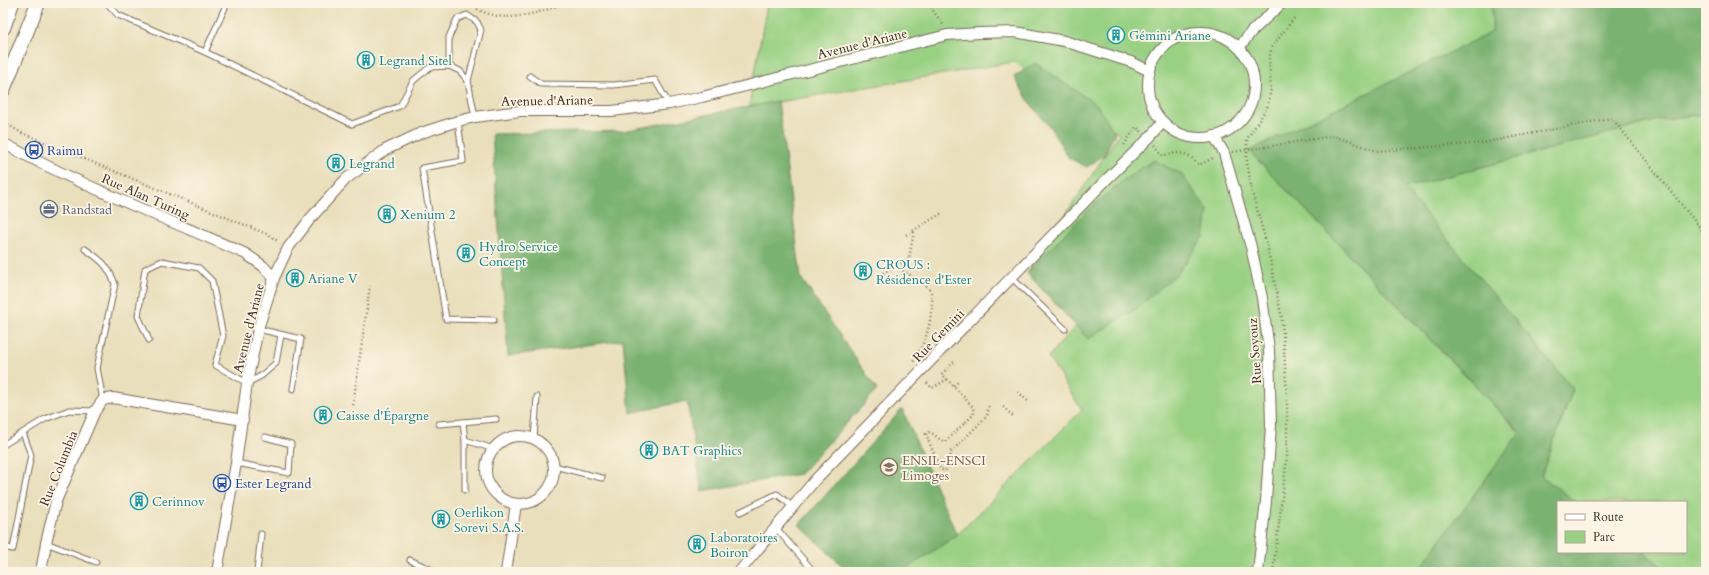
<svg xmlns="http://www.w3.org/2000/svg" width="1709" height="575" font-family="Cardo,serif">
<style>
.green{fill:#99d183;stroke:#6a7e50}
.forest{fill:#7ab371;stroke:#5a6e48}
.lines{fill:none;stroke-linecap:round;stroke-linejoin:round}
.lane-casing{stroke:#786955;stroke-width:7}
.street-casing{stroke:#786955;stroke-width:12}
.secondary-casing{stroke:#786955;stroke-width:16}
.path{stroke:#786955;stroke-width:2.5;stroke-dasharray:1 3;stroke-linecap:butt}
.lane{stroke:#fff;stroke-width:5}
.street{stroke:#fff;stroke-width:10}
.secondary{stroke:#fff;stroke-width:14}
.labels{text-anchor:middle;stroke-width:3.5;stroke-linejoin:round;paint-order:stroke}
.culture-label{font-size:13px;fill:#0d838f;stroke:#fcf5e5;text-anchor:start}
.street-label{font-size:13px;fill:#3b2a1e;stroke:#fcf5e5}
.transit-label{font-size:13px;fill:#164399;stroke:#fcf5e5;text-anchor:start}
.service-label{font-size:13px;fill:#4e5e75;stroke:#fcf5e5;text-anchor:start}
.education-label{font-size:13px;fill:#785e54;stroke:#fcf5e5;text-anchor:start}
</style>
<rect width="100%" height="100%" fill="#fcf5e5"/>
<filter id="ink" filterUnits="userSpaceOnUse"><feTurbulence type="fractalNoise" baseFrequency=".025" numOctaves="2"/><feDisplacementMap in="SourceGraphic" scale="8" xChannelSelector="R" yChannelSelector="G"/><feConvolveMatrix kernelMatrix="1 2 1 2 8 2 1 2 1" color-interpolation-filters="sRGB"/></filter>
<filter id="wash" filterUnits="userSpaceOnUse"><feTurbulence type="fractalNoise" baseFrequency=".012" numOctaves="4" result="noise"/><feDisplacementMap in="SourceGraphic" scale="16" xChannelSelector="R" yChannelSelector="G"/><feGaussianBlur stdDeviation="0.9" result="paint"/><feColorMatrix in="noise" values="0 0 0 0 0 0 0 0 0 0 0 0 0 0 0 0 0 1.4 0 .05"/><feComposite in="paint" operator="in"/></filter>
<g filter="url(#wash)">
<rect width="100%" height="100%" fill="#e9dfbb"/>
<g class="green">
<path d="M769 3H1492L1493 32 1249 151 1520 433 1417 572H902L957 535 1082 410 1048 357 1076 326 1027 273 1119 134 1014 62 749 107 767 4Z"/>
<path d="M1706 114V572H1669L1643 552H1686V502H1576L1541 476 1573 389 1403 188 1662 119Z"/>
</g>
<g class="forest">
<path d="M1492 3H1706V114L1662 119 1404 188 1573 389 1541 476 1576 502H1558V552H1643L1669 572H1417L1520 432 1249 151 1492 32Z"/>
<path d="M1035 63 1097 105 1115 133 1104 155 1087 167 1069 158 1050 127 1030 103 1014 77Z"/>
<path d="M778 101 801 278 877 390 800 474 702 491 687 401 630 413 623 340 508 356 492 134 623 131Z"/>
<path d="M1154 160 1181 174 1208 210 1204 237 1178 273 1137 308 1088 339 1027 273C1067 232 1104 189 1154 160Z"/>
<path d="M902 409 957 535 902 572H849L799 525Z"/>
</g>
</g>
<g filter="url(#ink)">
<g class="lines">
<defs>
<g id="lane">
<path d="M107 3 118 15 205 52 352 124 400 106 413 81 430 67 449 66 460 71 468 81 475 117"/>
<path d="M205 52 227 3"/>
<path d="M449 66V37L457 19 467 15 477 22 481 30 468 81"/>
<path d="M530 76 541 84 614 85 655 80 669 104"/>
<path d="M458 121 463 161 422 168 446 319 494 320"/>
<path d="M85 249C101 260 108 265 115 284L97 368 103 400"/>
<path d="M1012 278 1065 329"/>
<path d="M258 329 301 339 293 389"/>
<path d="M149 340 138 316 145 269 162 261 199 268 212 281 223 336 215 365 247 383 261 376 276 363 281 335"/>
<path d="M463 423 465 440 494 449"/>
<path d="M439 424 496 419"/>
<path d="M534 439 537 397"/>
<path d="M3 445 45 419 69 410 95 411"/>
<path d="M236 463 289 473 291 444 265 437"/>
<path d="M554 466 602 478"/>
<path d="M465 490V440"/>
<path d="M740 512 777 494 793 507"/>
<path d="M776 528 814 572"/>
<path d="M46 543 96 562"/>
<path d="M3 547 13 549 31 455 23 433"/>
<path d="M410 560 436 572"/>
<path d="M257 572 261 534"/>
</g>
<g id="street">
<circle cx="1201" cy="85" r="53"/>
<path d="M1239 48 1251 32 1282 3"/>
<path d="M1214 136 1224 153 1251 247 1262 298 1269 349 1271 425 1266 501 1258 572"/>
<path d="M3 143C81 186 165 218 246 254L263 266 274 278"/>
<circle cx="520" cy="470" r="34"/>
<path d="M41 572 46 543 56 501 95 411 103 400 113 398 243 420"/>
<path d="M217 572 236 463 247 383 258 329 274 278 288 248 310 219 346 179 385 150 421 133 458 121 475 117 520 111H612L669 104 702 97 947 35 980 33 1015 32 1064 41 1131 62 1150 71"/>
<path d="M506 572 516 504"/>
<path d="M739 572 815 480 1105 181 1150 137 1163 122"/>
</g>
<g id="secondary">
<path d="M3 28 12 3"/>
<path d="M3 90 38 3"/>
</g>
</defs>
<use href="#lane" class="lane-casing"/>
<use href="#street" class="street-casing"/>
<use href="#secondary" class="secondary-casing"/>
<g class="path">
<path d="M930 3 932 9 944 26"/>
<path d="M477 9C507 25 536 13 567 3"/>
<path d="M3 118 10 126 22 133 269 235 279 242"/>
<path d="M1124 145 1136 127 1142 132"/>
<path d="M1155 145 1163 156C1179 151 1187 151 1199 165L1215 157"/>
<path d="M1233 152 1334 136 1377 151 1482 143 1612 118 1706 235"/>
<path d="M906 235 942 213"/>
<path d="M896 266C906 273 920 280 929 289 933 294 932 298 932 304 930 327 926 342 913 362"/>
<path d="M883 273 909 259 914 231"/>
<path d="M954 362 942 374 973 407 974 414 945 442C938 440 935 433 928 432L926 434 940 469 945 471 950 464 951 452 987 416 989 405"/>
<path d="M927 383 932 388 948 379"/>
<path d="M954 386 958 382"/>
<path d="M1018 392 1029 402"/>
<path d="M353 405 370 286"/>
<path d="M1003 407 1014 417"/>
<path d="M1273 572 1287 457V397L1282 319 1267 245 1252 192 1247 162V139L1267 108 1271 89 1269 58 1272 47 1295 17"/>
</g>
<use href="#lane" class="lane"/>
<use href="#street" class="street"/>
<use href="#secondary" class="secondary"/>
</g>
</g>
<defs>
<symbol id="building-ring" viewBox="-11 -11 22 22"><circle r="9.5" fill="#fcf5e5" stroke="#0f9aa8" stroke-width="1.5"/><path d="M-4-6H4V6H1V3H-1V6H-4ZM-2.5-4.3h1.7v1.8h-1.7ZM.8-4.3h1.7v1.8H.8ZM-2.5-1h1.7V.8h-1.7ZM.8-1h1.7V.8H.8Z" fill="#0f9aa8"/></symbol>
<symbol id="bus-ring" viewBox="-11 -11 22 22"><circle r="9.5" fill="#fcf5e5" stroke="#1a4fb4" stroke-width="1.5"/><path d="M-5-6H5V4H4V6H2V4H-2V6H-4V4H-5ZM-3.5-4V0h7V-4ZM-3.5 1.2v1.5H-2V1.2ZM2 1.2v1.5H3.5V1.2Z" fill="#1a4fb4"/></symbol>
<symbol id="office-ring" viewBox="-11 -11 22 22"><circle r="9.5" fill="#fcf5e5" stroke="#5c6f8a" stroke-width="1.5"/><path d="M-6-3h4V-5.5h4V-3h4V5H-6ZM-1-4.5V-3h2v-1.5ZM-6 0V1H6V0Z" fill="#5c6f8a"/></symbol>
<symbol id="university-ring" viewBox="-11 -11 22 22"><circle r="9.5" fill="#fcf5e5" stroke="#8d6e63" stroke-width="1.5"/><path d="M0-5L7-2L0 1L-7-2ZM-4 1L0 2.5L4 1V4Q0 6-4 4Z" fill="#8d6e63"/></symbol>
</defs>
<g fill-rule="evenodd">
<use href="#building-ring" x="1106" y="25" width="20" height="20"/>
<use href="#building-ring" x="356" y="50" width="20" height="20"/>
<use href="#bus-ring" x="24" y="140" width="20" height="20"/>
<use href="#building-ring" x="326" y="153" width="20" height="20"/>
<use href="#office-ring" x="39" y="199" width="20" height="20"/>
<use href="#building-ring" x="377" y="204" width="20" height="20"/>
<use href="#building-ring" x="456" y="243" width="20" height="20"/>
<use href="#building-ring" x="853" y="261" width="20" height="20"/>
<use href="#building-ring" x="285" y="268" width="20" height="20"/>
<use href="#building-ring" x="313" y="405" width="20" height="20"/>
<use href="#building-ring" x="639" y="440" width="20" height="20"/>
<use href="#university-ring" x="879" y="457" width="20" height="20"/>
<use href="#bus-ring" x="212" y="473" width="20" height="20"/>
<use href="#building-ring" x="129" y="491" width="20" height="20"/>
<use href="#building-ring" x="431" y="509" width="20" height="20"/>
<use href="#building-ring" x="687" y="534" width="20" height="20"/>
</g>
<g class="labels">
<g class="culture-label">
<text x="1129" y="40">Gémini Ariane</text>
<text x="379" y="65">Legrand Sitel</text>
<text x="349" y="168">Legrand</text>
<text x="400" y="219">Xenium 2</text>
<text x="479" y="251">Hydro Service<tspan x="479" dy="15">Concept</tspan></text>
<text x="876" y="269">CROUS :<tspan x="876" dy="15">Résidence d'Ester</tspan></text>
<text x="308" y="283">Ariane V</text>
<text x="336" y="420">Caisse d'Épargne</text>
<text x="662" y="455">BAT Graphics</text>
<text x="152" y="506">Cerinnov</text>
<text x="454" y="517">Oerlikon<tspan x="454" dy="15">Sorevi S.A.S.</tspan></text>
<text x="710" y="542">Laboratoires<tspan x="710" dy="15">Boiron</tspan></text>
</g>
<g class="street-label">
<text transform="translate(862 43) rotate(-14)" y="5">Avenue d'Ariane</text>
<text transform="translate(547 100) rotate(-1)" y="5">Avenue d'Ariane</text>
<text transform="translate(146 196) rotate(24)" y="5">Rue Alan Turing</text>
<text transform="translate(248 328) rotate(-76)" y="5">Avenue d'Ariane</text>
<text transform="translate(938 335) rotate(-46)" y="5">Rue Gemini</text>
<text transform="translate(1254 351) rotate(-94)" y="5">Rue Soyouz</text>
<text transform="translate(58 468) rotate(-68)" y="5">Rue Columbia</text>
</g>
<g class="transit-label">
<text x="47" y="155">Raimu</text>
<text x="235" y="488">Ester Legrand</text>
</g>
<g class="service-label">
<text x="62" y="214">Randstad</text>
</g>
<g class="education-label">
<text x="902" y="465">ENSIL-ENSCI<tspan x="902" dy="15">Limoges</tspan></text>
</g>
</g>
<rect width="1709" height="575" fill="none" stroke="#fcf5e5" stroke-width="16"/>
<rect x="1557" y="501" width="130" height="52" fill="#fcf5e5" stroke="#afa495"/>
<rect x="1565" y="514" width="20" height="6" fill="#ffffff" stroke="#afa495"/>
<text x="1593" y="521" font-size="12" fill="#3b2a1e">Route</text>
<rect x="1565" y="531" width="20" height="12" fill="#99d183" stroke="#afa495"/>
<text x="1593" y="541" font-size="12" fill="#3b2a1e">Parc</text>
</svg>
